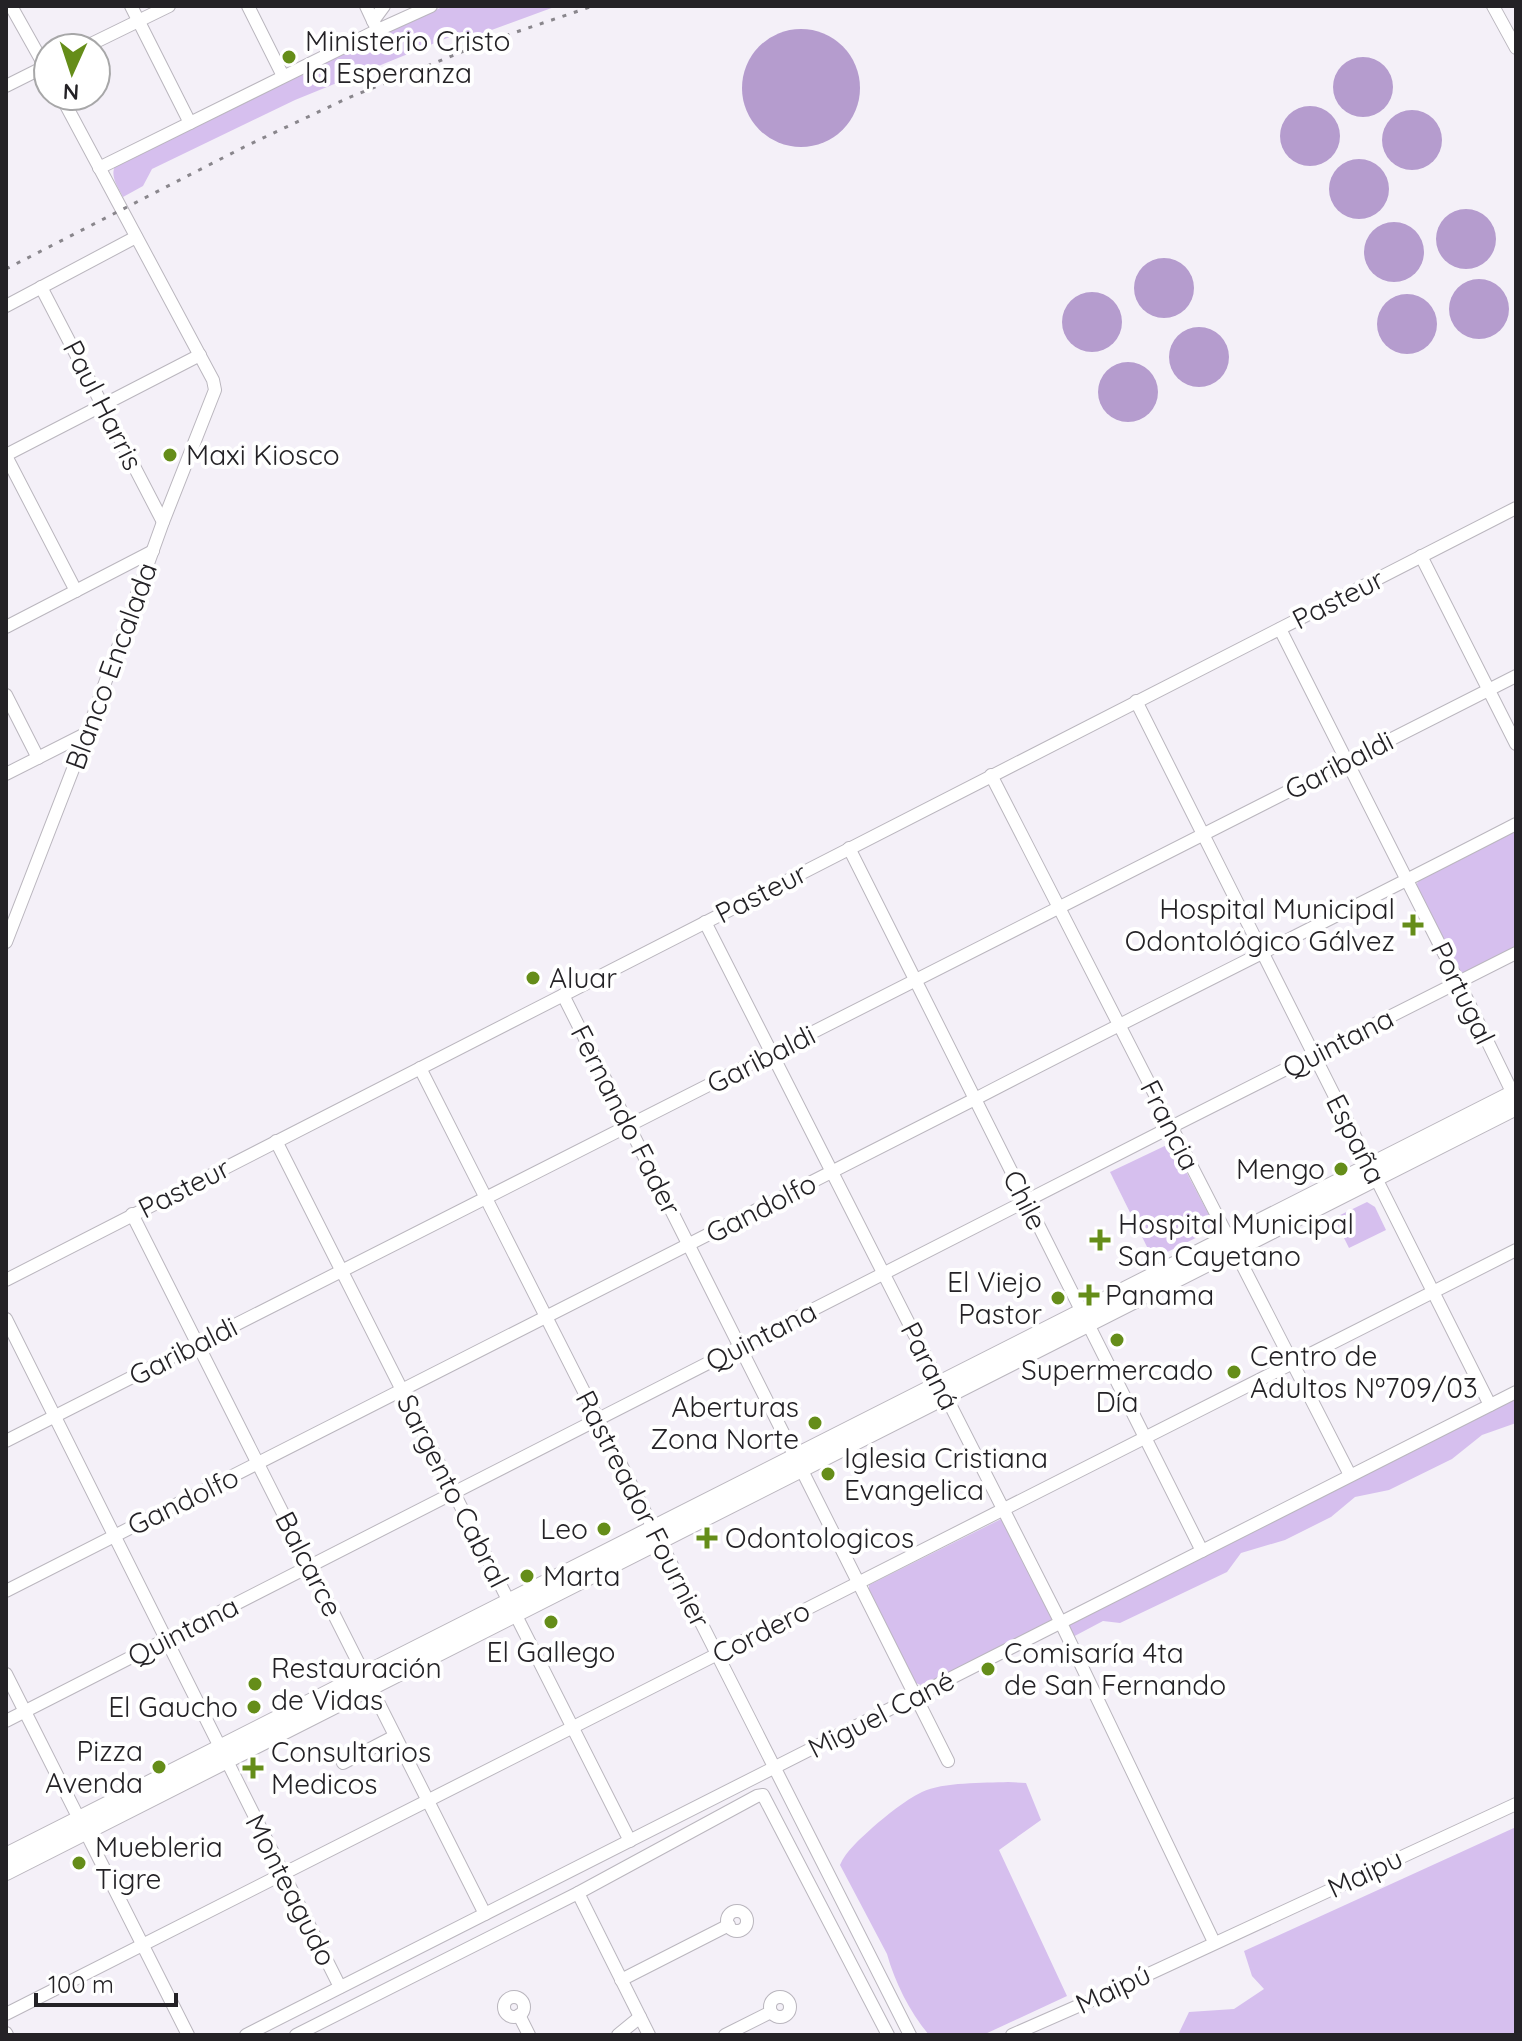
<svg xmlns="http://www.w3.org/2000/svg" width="1522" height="2041" font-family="Quicksand,sans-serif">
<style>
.green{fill:#d6bfee}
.water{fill:#b59cce}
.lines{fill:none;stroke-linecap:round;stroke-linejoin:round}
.minor-casing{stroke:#bab6be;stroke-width:14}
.major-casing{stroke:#bab6be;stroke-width:18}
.minor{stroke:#fff;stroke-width:12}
.major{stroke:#fff;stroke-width:16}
.rail{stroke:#89868c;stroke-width:3;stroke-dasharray:4 8;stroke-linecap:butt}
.poi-dot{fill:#658d19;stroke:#fff;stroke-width:3}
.labels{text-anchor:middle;stroke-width:8;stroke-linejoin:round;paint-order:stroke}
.poi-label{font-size:28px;fill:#242226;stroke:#fff;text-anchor:start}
.street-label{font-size:28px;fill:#242226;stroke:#fff}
</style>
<rect width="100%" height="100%" fill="#f4f0f8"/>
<g class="green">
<path d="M445 6H557L456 43 452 36 295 100 152 169 143 186 123 197C118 187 110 177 115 166L379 34Z"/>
<path d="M1516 831V948L1463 974 1459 973 1415 887 1419 880Z"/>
<path d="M1171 1143 1216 1228 1153 1259 1110 1172Z"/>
<path d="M1367 1202 1375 1207 1386 1230 1349 1248 1334 1218Z"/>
<path d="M1516 1392V1423L1482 1435 1452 1459 1389 1490 1355 1497 1331 1517 1285 1540 1241 1553 1227 1572 1120 1623 1103 1621 1069 1639 1061 1623Z"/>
<path d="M1001 1519 1004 1520 1052 1616 1051 1623 923 1686 916 1683 869 1591V1585Z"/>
<path d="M1008 1782 1026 1783 1041 1820 999 1850 1067 1996 983 2035H929C910 2012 895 1983 887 1954L840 1865C846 1851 860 1839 872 1828 887 1815 904 1801 922 1792 943 1782 984 1783 1008 1782Z"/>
<path d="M1516 1827V2035H1178L1189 2012 1234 2009 1264 1989 1252 1976 1244 1951Z"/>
</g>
<g class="water">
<circle cx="801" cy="88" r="59"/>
<circle cx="1363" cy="87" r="30"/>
<circle cx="1310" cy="136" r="30"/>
<circle cx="1412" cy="140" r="30"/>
<circle cx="1359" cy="189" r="30"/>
<circle cx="1466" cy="239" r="30"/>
<circle cx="1394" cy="252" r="30"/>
<circle cx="1164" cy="288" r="30"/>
<circle cx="1479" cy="309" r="30"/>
<circle cx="1092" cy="322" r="30"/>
<circle cx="1407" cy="324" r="30"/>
<circle cx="1199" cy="357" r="30"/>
<circle cx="1128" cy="392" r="30"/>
</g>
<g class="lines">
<defs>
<g id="minor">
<path d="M11 6 48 72"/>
<path d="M131 6 190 123"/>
<path d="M248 6 283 76"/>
<path d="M366 6 373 21"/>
<path d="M1493 6 1516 48"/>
<path d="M378 30 373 21 384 6"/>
<path d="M83 48 169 6"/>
<path d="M6 86 48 65"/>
<path d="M99 168 378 30 431 6"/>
<path d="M41 287 163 522"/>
<path d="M6 306 136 237"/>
<path d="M6 455 200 355"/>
<path d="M6 456 76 591"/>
<path d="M1421 556 1516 744"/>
<path d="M6 627 153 551"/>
<path d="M1280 629 1459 983 1516 1100"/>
<path d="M6 695 38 758"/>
<path d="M1136 701 1490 1405"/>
<path d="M6 774 87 733"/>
<path d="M991 775 1350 1475"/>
<path d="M849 848 1202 1551"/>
<path d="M705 922 1061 1623 1214 1942"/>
<path d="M6 942 87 733 163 522 215 390 213 380 61 96"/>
<path d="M563 995 948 1761"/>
<path d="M420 1068 910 2035"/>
<path d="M276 1141 630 1841"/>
<path d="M132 1214 485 1914"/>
<path d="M6 1280 1516 508"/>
<path d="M6 1319 340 1987"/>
<path d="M6 1441 1516 676"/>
<path d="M6 1591 975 1099C1154 1006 1336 917 1516 824"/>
<path d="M6 1674 188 2035"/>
<path d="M6 1721 1171 1127 1516 953"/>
<path d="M343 1763 395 1736"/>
<path d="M578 1893 649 2035"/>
<circle cx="737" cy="1921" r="10"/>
<path d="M621 1980 729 1925"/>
<circle cx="780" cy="2007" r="10"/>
<circle cx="514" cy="2007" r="10"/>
<path d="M6 2014 1516 1250"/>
<path d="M519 2015 529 2035"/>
<path d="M6 2033 7 2035"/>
<path d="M246 2035 1516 1392"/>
<path d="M296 2035 578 1893 757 1796 763 1795 888 2035"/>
<path d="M618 2035 640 2017"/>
<path d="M725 2035 771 2012"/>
<path d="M1012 2035 1110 1992 1516 1804"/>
</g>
<g id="major">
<path d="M6 1856 1516 1092"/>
<path d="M6 1872 1516 1107"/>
</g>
</defs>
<use href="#minor" class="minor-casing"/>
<use href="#major" class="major-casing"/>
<use href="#minor" class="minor"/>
<use href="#major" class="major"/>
<path class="rail" d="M6 269 246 146 348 98 484 43 593 6"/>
</g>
<g class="poi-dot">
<circle cx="289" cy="57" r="8"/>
<circle cx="170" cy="455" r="8"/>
<path d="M1409 913h8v8h8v8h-8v8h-8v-8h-8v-8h8z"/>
<circle cx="533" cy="978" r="8"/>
<circle cx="1341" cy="1169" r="8"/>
<path d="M1096 1228h8v8h8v8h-8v8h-8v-8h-8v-8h8z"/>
<path d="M1085 1283h8v8h8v8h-8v8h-8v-8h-8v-8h8z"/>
<circle cx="1058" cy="1298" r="8"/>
<circle cx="1117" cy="1340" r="8"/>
<circle cx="1234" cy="1372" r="8"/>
<circle cx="815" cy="1423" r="8"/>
<circle cx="828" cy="1474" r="8"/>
<circle cx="604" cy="1529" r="8"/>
<path d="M703 1526h8v8h8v8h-8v8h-8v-8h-8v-8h8z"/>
<circle cx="527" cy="1576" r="8"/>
<circle cx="551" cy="1622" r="8"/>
<circle cx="988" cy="1669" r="8"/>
<circle cx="255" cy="1684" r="8"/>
<circle cx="254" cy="1707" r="8"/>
<circle cx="159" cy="1767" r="8"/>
<path d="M249 1756h8v8h8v8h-8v8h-8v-8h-8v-8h8z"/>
<circle cx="79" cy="1863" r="8"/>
</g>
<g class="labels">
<g class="poi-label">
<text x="305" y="51">Ministerio Cristo<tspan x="305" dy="32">la Esperanza</tspan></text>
<text x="186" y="465">Maxi Kiosco</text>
<text x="1395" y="919" text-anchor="end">Hospital Municipal<tspan x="1395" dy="32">Odontológico Gálvez</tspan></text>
<text x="549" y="988">Aluar</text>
<text x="1325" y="1179" text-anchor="end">Mengo</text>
<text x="1118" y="1234">Hospital Municipal<tspan x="1118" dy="32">San Cayetano</tspan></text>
<text x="1042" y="1292" text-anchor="end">El Viejo<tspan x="1042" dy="32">Pastor</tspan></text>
<text x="1105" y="1305">Panama</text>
<text x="1250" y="1366">Centro de<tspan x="1250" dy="32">Adultos Nº709/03</tspan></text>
<text x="1117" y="1380" text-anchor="middle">Supermercado<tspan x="1117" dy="32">Día</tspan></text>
<text x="799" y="1417" text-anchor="end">Aberturas<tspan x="799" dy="32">Zona Norte</tspan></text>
<text x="844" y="1468">Iglesia Cristiana<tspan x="844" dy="32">Evangelica</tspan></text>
<text x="588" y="1539" text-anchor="end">Leo</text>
<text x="725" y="1548">Odontologicos</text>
<text x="543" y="1586">Marta</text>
<text x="551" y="1662" text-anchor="middle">El Gallego</text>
<text x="1004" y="1663">Comisaría 4ta<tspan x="1004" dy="32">de San Fernando</tspan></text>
<text x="271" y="1678">Restauración<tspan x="271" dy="32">de Vidas</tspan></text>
<text x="238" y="1717" text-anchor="end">El Gaucho</text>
<text x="143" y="1761" text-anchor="end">Pizza<tspan x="143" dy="32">Avenda</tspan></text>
<text x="271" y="1762">Consultarios<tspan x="271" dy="32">Medicos</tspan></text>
<text x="95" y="1857">Muebleria<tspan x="95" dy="32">Tigre</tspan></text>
</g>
<g class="street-label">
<text transform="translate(103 405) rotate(63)" y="10">Paul Harris</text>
<text transform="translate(1338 599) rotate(-27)" y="10">Pasteur</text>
<text transform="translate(111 666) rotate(-70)" y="10">Blanco Encalada</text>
<text transform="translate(1339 765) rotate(-27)" y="10">Garibaldi</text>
<text transform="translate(761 893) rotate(-27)" y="10">Pasteur</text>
<text transform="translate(1463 993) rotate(64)" y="10">Portugal</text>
<text transform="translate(1338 1043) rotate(-27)" y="10">Quintana</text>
<text transform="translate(761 1059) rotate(-27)" y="10">Garibaldi</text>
<text transform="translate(626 1120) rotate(63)" y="10">Fernando Fader</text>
<text transform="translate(1170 1125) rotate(63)" y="10">Francia</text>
<text transform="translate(1356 1139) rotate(63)" y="10">España</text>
<text transform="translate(184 1188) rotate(-27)" y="10">Pasteur</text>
<text transform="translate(1025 1200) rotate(63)" y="10">Chile</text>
<text transform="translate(761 1208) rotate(-27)" y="10">Gandolfo</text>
<text transform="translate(761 1336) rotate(-27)" y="10">Quintana</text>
<text transform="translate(183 1351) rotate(-27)" y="10">Garibaldi</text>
<text transform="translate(930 1366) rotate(63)" y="10">Paraná</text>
<text transform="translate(453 1491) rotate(63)" y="10">Sargento Cabral</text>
<text transform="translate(183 1501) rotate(-26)" y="10">Gandolfo</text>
<text transform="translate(643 1509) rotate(63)" y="10">Rastreador Fournier</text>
<text transform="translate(309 1564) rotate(63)" y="10">Balcarce</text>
<text transform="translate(183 1631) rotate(-27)" y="10">Quintana</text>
<text transform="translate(761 1632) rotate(-27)" y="10">Cordero</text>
<text transform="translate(881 1714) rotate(-27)" y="10">Miguel Cané</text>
<text transform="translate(1365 1873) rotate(-25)" y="10">Maipu</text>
<text transform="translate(291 1890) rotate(63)" y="10">Monteagudo</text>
<text transform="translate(1113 1989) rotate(-25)" y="10">Maipú</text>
</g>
</g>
<rect width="1522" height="2041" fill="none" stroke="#242226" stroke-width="16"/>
<g transform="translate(72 72) rotate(183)"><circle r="38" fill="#ffffff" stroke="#a7a7a8" stroke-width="2"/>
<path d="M0-6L14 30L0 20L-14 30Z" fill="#658d19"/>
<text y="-12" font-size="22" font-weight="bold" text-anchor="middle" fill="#242226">N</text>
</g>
<path d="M36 1993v12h140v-12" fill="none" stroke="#242226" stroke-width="4"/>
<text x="48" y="1993" font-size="24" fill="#242226" stroke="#ffffff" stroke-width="6" paint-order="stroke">100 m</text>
</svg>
